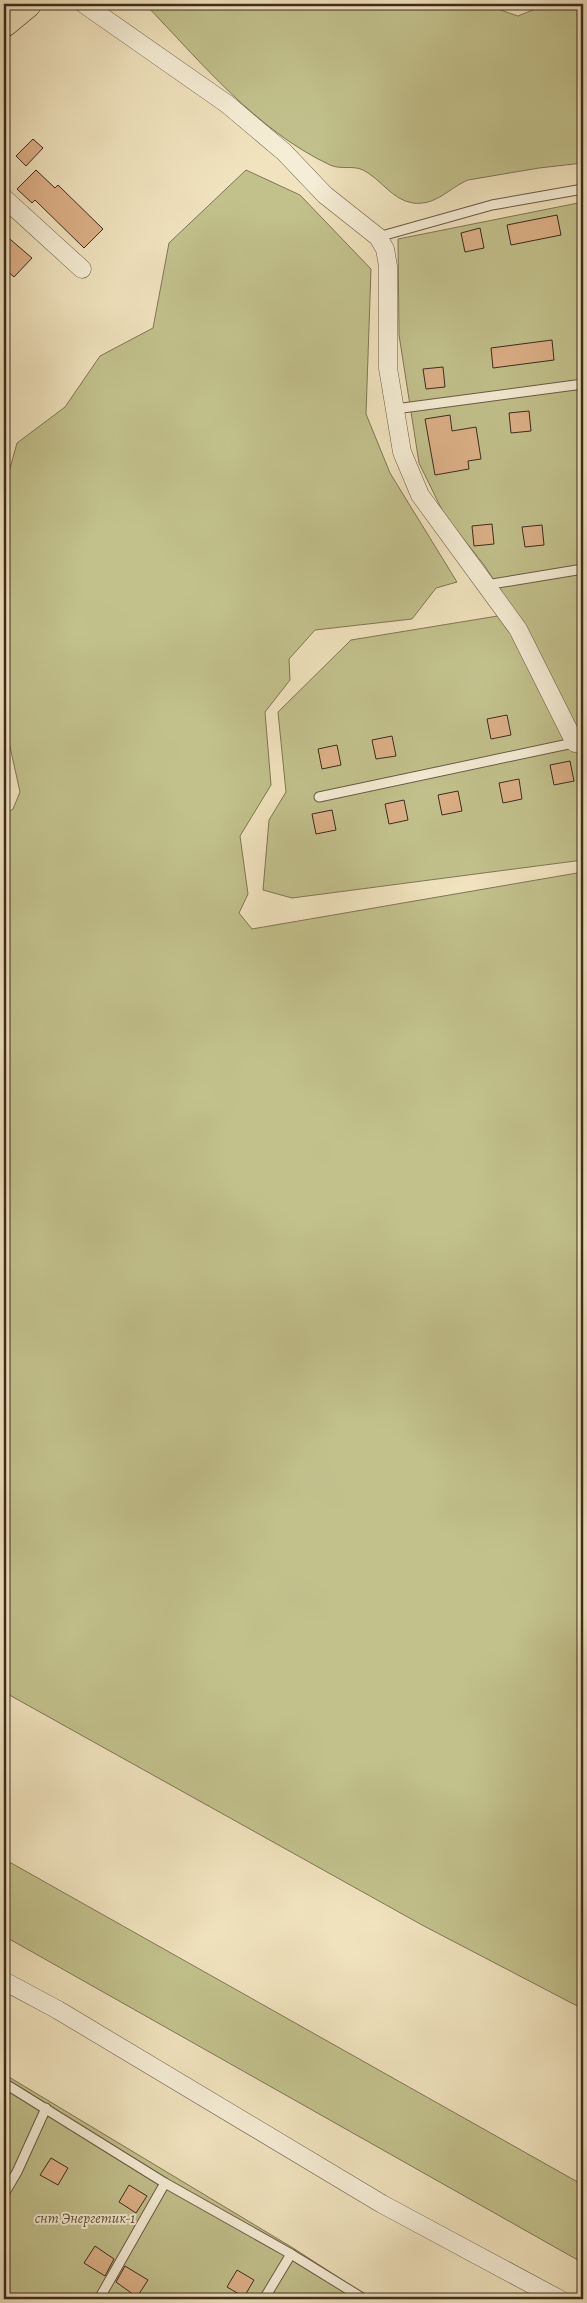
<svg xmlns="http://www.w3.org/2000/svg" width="587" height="2303" font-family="Alegreya,serif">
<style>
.green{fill:#c2c18c;stroke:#807655}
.building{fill:#dcb087;stroke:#3d2c1e}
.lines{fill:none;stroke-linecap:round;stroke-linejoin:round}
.service-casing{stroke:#6a5a46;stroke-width:11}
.minor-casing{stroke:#6a5a46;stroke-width:19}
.primary-casing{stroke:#3d2c1e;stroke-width:29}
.service{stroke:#f5edd5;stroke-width:9}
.minor{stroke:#f5edd5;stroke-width:18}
.primary{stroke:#f0e3be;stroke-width:28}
.labels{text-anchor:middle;stroke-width:4;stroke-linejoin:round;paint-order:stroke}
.park-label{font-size:15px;font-style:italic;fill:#5e513a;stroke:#f5edd5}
</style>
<rect width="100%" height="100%" fill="#f0e3be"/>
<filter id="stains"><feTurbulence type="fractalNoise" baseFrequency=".004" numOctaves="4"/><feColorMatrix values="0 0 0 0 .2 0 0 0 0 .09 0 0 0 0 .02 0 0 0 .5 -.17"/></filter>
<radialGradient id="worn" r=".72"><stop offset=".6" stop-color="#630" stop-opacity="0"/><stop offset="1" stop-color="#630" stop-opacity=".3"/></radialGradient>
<g class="green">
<path d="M145 4H483L518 16 548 4H583V163L539 168 468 180C449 188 436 206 413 203 392 200 381 179 363 170 353 165 341 170 330 165 256 130 201 62 145 4Z"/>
<path d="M246 170 300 195 371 269 366 414 390 473 457 582 436 588 412 619 315 630 289 659 290 680 265 712 271 785 240 836 248 894 239 913 252 929 583 872V2009L422 1925 4 1692V815L13 809 20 792 7 733 4 729V490L17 443 65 407 100 356 153 328 169 243Z"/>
<path d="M583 202V860L292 898 263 890 269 820 286 792 278 712 351 640 516 613 484 565 444 514 419 463 399 335 398 239Z"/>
<path d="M4 1859 583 2185V2263L4 1936Z"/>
<path d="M4 2074 293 2248 372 2299H4Z"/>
</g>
<g class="building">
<path d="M33 139 43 148 26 166 16 156Z"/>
<path d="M36 170 55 188 58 185 103 229 84 248 35 200 32 203 17 189Z"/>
<path d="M557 215 561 235 511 245 507 225Z"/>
<path d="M480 228 484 248 465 252 461 233Z"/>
<path d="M4 234 32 258 14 277 4 268Z"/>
<path d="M552 340 554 360 493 368 491 348Z"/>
<path d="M443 367 445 387 426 389 423 369Z"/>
<path d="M529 411 531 431 511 433 509 413Z"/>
<path d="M450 415 452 431 476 427 481 459 468 461 469 469 435 475 425 419Z"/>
<path d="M492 524 494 544 474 546 472 526Z"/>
<path d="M542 525 544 545 525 547 522 527Z"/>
<path d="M507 715 511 735 491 739 487 719Z"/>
<path d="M392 736 396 756 376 759 372 740Z"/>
<path d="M337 745 341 765 322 769 318 749Z"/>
<path d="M570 761 574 781 554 785 550 765Z"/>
<path d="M519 779 522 799 503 803 499 783Z"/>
<path d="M458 791 462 811 442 815 438 795Z"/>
<path d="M404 800 408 820 389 824 385 804Z"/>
<path d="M332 810 336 830 316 834 312 814Z"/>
<path d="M51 2158 68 2168 58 2185 40 2175Z"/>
<path d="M129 2185 147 2196 136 2213 119 2202Z"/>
<path d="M95 2246 114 2259 105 2276 84 2263Z"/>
<path d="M125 2266 148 2280 137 2297 116 2282Z"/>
<path d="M237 2270 254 2280 244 2297 227 2287Z"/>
</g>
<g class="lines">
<defs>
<g id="service">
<path d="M378 237 492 205 583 189"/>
<path d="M395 409 583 384"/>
<path d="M486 585 583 569"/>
<path d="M319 797 578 742"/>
<path d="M4 2083 165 2183 291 2254 364 2299"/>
<path d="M4 2194 17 2172 46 2108"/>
<path d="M99 2299 165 2183"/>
<path d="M264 2299 291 2254"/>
</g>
<g id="minor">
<path d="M84 4 227 104 284 152 325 195 378 237 385 249 388 266V368L402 452 420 495 518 629 575 743"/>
<path d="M4 198 82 269"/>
<path d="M4 1981 58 2010 382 2204 559 2299"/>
</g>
<path id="primary" d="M4 23 27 4"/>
</defs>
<use href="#service" class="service-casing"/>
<use href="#minor" class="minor-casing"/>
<use href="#primary" class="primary-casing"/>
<use href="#service" class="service"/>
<use href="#minor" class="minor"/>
<use href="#primary" class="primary"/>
</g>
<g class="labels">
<g class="park-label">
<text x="85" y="2223">снт Энергетик-1</text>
</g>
</g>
<rect width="587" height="2303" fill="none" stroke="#f0e3be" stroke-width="20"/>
<rect x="5" y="5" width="577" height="2293" fill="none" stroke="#3d2c1e" stroke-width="2.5"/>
<rect x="10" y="10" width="567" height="2283" fill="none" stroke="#3d2c1e"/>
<rect width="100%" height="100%" filter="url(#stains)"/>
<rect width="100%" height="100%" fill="url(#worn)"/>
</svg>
